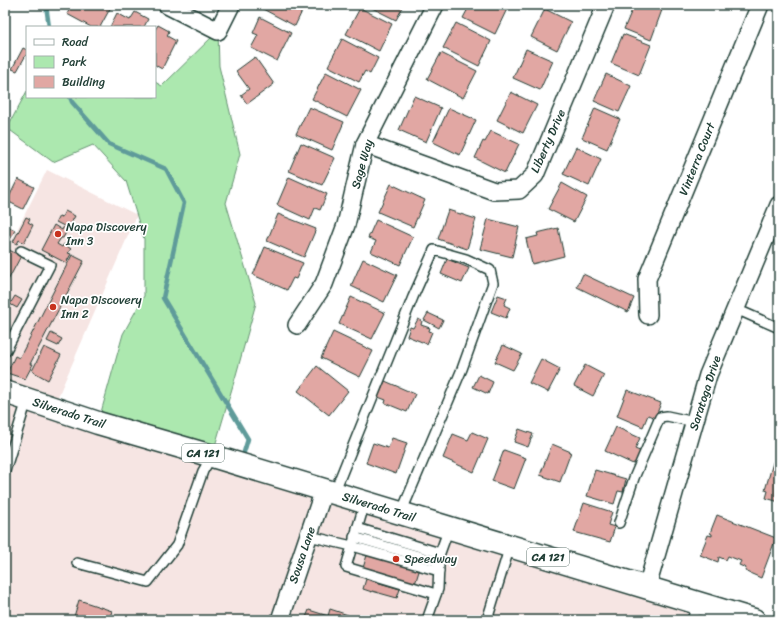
<svg xmlns="http://www.w3.org/2000/svg" width="784" height="625" font-family="Sriracha,sans-serif">
<style>
.built{fill:#f6e5e3}
.green{fill:#ace8af;stroke:#669272}
.lines{fill:none;stroke-linecap:round;stroke-linejoin:round}
.stream{stroke:#5e9b9a;stroke-width:4.5}
.building{fill:#e1a7a3;stroke:#1f3d34}
.service-casing{stroke:#1f3d34;stroke-width:12}
.minor-casing{stroke:#1f3d34;stroke-width:20}
.primary-casing{stroke:#1f3d34;stroke-width:25}
.service{stroke:#fff;stroke-width:9}
.minor{stroke:#fff;stroke-width:17}
.primary{stroke:#fff;stroke-width:22}
.poi-dot{fill:#c8321e;stroke:#fff;stroke-width:1.5}
.labels{text-anchor:middle;stroke-width:3.5;stroke-linejoin:round;paint-order:stroke}
.shield{fill:#fff;stroke:#627771;stroke-width:1}
.shield-label{font-size:11px;font-weight:bold;fill:#1f3d34}
.street-label{font-size:12px;fill:#1f3d34;stroke:#fff}
.poi-label{font-size:12px;fill:#1f3d34;stroke:#fff;text-anchor:start}
</style>
<rect width="100%" height="100%" fill="#fff"/>
<filter id="ink" filterUnits="userSpaceOnUse"><feTurbulence type="fractalNoise" baseFrequency=".025" numOctaves="2"/><feDisplacementMap in="SourceGraphic" scale="8" xChannelSelector="R" yChannelSelector="G"/><feConvolveMatrix kernelMatrix="1 2 1 2 8 2 1 2 1" color-interpolation-filters="sRGB"/></filter>
<g filter="url(#ink)">
<path class="built" d="M47 170 137 215 53 408 754 620H5V254Z"/>
<path class="green" d="M218 31 219 66 240 154 226 203 256 303 236 375 212 456 98 423 123 334 144 296V239L126 181 93 145 53 162 7 128 27 91V97H155V82L162 86Z"/>
<g class="lines">
<g class="stream">
<path d="M46 5 49 27"/>
<path d="M70 97 72 102 109 144 166 169 184 203 163 298 248 439 244 452"/>
</g>
</g>
<g class="building">
<path d="M72 5H112L100 27H91L67 14Z"/>
<path d="M263 5H305L295 26 261 8Z"/>
<path d="M366 5H404L396 20Z"/>
<path d="M470 5H500L507 9 495 34 463 18Z"/>
<path d="M634 5H649L662 10 651 40 624 29Z"/>
<path d="M360 8 392 24 379 51 346 34Z"/>
<path d="M545 9 571 22 557 50 531 37Z"/>
<path d="M135 12 148 19 144 27H110L117 13 130 20Z"/>
<path d="M260 17 291 33 277 61 251 48 258 35 253 33Z"/>
<path d="M456 23 491 41 479 66 443 48Z"/>
<path d="M158 25 169 31 167 36 176 41 162 69 155 65V30Z"/>
<path d="M623 34 651 45 639 75 611 63Z"/>
<path d="M342 39 378 58 370 74 365 71 359 82 328 66Z"/>
<path d="M23 48 27 50V56L26 55 17 71 12 69Z"/>
<path d="M526 49 553 61 540 90 513 78Z"/>
<path d="M441 53 477 71 463 98 427 79Z"/>
<path d="M255 57 274 84 247 104 241 95 249 89 236 71Z"/>
<path d="M326 72 361 90 347 117 312 99Z"/>
<path d="M606 74 631 86 619 112 594 101Z"/>
<path d="M511 92 537 105 523 133 497 120Z"/>
<path d="M414 96 441 108 426 142 399 130Z"/>
<path d="M309 107 344 122 332 150 296 134Z"/>
<path d="M449 108 476 120 460 155 433 142Z"/>
<path d="M595 108 620 119 607 149 582 138Z"/>
<path d="M491 131 519 144 505 173 475 158 483 141 485 142Z"/>
<path d="M301 143 335 158 322 185 289 171Z"/>
<path d="M576 147 601 159 589 186 563 174Z"/>
<path d="M289 177 327 194 320 210 315 208 310 220 277 205Z"/>
<path d="M18 179 34 187 23 209 7 201Z"/>
<path d="M562 183 587 197 574 222 548 209Z"/>
<path d="M391 184 425 200 413 227 378 212Z"/>
<path d="M448 210 476 219 467 249 438 239Z"/>
<path d="M65 211 75 216 63 238H61L57 244 62 247 64 244 71 249 68 253 71 254 66 263 41 250 54 225 62 230 64 226 56 222 59 216 62 217Z"/>
<path d="M278 214 316 229 304 257 267 241Z"/>
<path d="M26 217 30 219 28 222 33 225 24 243 19 240 17 244 13 242Z"/>
<path d="M488 219 519 227 512 257 480 249Z"/>
<path d="M376 220 413 237 400 265 371 252 376 241 368 238Z"/>
<path d="M5 225 15 230 8 244 5 243Z"/>
<path d="M558 228 564 256 532 264 526 239 538 236 537 233Z"/>
<path d="M265 247 303 263 296 279 293 278 287 290 253 275Z"/>
<path d="M9 250 21 256 5 286V257Z"/>
<path d="M72 255 84 261 30 364H33L25 379 7 373 15 356 19 358 22 353Z"/>
<path d="M363 259 397 275 384 302 351 286Z"/>
<path d="M447 259 469 268 462 283 441 274Z"/>
<path d="M583 274 634 298 628 312 577 287Z"/>
<path d="M498 295 507 298 504 305 510 308 506 318 491 312Z"/>
<path d="M15 296 22 300 17 308 10 304Z"/>
<path d="M351 297 385 313 372 339 339 324Z"/>
<path d="M428 313 443 320 439 328 424 320Z"/>
<path d="M418 319 422 321 421 325 430 328 429 331 432 332 427 344 407 336 410 327 413 328Z"/>
<path d="M333 332 373 351 360 377 321 358Z"/>
<path d="M51 333 62 339 58 346 47 341Z"/>
<path d="M503 345 522 354 513 370 495 362Z"/>
<path d="M44 347 61 355 48 380 32 371Z"/>
<path d="M541 359 560 369 548 392 529 383Z"/>
<path d="M585 365 604 375 593 396 574 386Z"/>
<path d="M317 366 348 391 329 415 298 391Z"/>
<path d="M479 375 493 382 488 394 473 387Z"/>
<path d="M385 381 415 394 407 412 385 403 386 400 378 397Z"/>
<path d="M627 390 661 403 655 418 648 415 643 427 617 416Z"/>
<path d="M616 427 640 438 635 449 642 452 636 464 633 463V464L605 451Z"/>
<path d="M519 429 533 434 528 447 514 442Z"/>
<path d="M472 432 488 439 474 472 443 458 453 434 468 440Z"/>
<path d="M392 438 407 443 396 474 366 463 373 443 388 448Z"/>
<path d="M779 442V502L766 498 768 491 765 490Z"/>
<path d="M552 444 571 452 560 482 540 475Z"/>
<path d="M504 450 526 458 514 489 492 481Z"/>
<path d="M595 470 626 479 623 492 618 491 614 504 587 496Z"/>
<path d="M584 503 612 512 608 525 615 527 610 542 574 532Z"/>
<path d="M717 515 776 538 761 578 745 571 746 568 739 565 741 561 728 556 726 560 719 557 718 562 700 555 708 535 712 536V534L710 533Z"/>
<path d="M368 552 420 568 415 584 363 568Z"/>
<path d="M366 579 400 589 397 598 372 591V592L363 589Z"/>
<path d="M79 600 112 611 109 620H73Z"/>
<path d="M330 609 348 615 346 620H305L309 610 328 616Z"/>
</g>
<g class="lines">
<defs>
<g id="service">
<path d="M736 309 779 328"/>
<path d="M5 352 50 265 21 251"/>
<path d="M5 471 27 400"/>
<path d="M334 493 413 297 434 250 466 259 490 270 493 283 462 369 401 513"/>
<path d="M365 502 346 567 436 594"/>
<path d="M619 523 634 478 660 417 667 416 695 422"/>
<path d="M357 528 440 553 449 528"/>
<path d="M309 536 352 546 439 571"/>
<path d="M354 537 439 562"/>
<path d="M77 563 148 582 177 545 203 471 212 456"/>
<path d="M427 620 438 589 439 565"/>
<path d="M487 620 510 546"/>
<path d="M692 620 698 603"/>
</g>
<g id="minor">
<path d="M167 5 218 31 231 5"/>
<path d="M365 144 494 191 519 190 535 175 606 5"/>
<path d="M648 315 647 279 760 5"/>
<path d="M297 325 324 284 346 225 365 144 435 5"/>
<path d="M647 587 708 375 779 205"/>
<path d="M280 620 324 490"/>
</g>
<path id="primary" d="M5 392 98 423 212 456 754 620"/>
</defs>
<use href="#service" class="service-casing"/>
<use href="#minor" class="minor-casing"/>
<use href="#primary" class="primary-casing"/>
<use href="#service" class="service"/>
<use href="#minor" class="minor"/>
<use href="#primary" class="primary"/>
</g>
</g>
<g class="poi-dot">
<circle cx="58" cy="234" r="4"/>
<circle cx="53" cy="307" r="4"/>
<circle cx="396" cy="559" r="4"/>
</g>
<g class="labels">
<g class="shield">
<rect x="182" y="444" width="42" height="18" rx="3"/>
<rect x="527" y="548" width="42" height="18" rx="3"/>
</g>
<g class="shield-label">
<text x="203" y="457">CA 121</text>
<text x="548" y="561">CA 121</text>
</g>
<g class="street-label">
<text transform="translate(548 141) rotate(-66)" y="4">Liberty Drive</text>
<text transform="translate(697 159) rotate(-68)" y="4">Vinterra Court</text>
<text transform="translate(362 164) rotate(-74)" y="4">Sage Way</text>
<text transform="translate(705 393) rotate(-72)" y="4">Saratoga Drive</text>
<text transform="translate(69 413) rotate(18)" y="4">Silverado Trail</text>
<text transform="translate(379 507) rotate(17)" y="4">Silverado Trail</text>
<text transform="translate(302 555) rotate(-71)" y="4">Sousa Lane</text>
</g>
<g class="poi-label">
<text x="66" y="231">Napa Discovery<tspan x="66" dy="14">Inn 3</tspan></text>
<text x="61" y="304">Napa Discovery<tspan x="61" dy="14">Inn 2</tspan></text>
<text x="404" y="563">Speedway</text>
</g>
</g>
<rect width="784" height="625" fill="none" stroke="#fff" stroke-width="20"/>
<rect x="10" y="10" width="764" height="605" fill="none" stroke="#1f3d34" stroke-width="1.5" filter="url(#ink)"/>
<rect x="26" y="26" width="130" height="72" fill="#ffffff" stroke="#a5b1ae"/>
<rect x="34" y="39" width="20" height="6" fill="#ffffff" stroke="#a5b1ae"/>
<text x="62" y="46" font-size="12" fill="#1f3d34">Road</text>
<rect x="34" y="56" width="20" height="12" fill="#ace8af" stroke="#a5b1ae"/>
<text x="62" y="66" font-size="12" fill="#1f3d34">Park</text>
<rect x="34" y="76" width="20" height="12" fill="#e1a7a3" stroke="#a5b1ae"/>
<text x="62" y="86" font-size="12" fill="#1f3d34">Building</text>
</svg>
